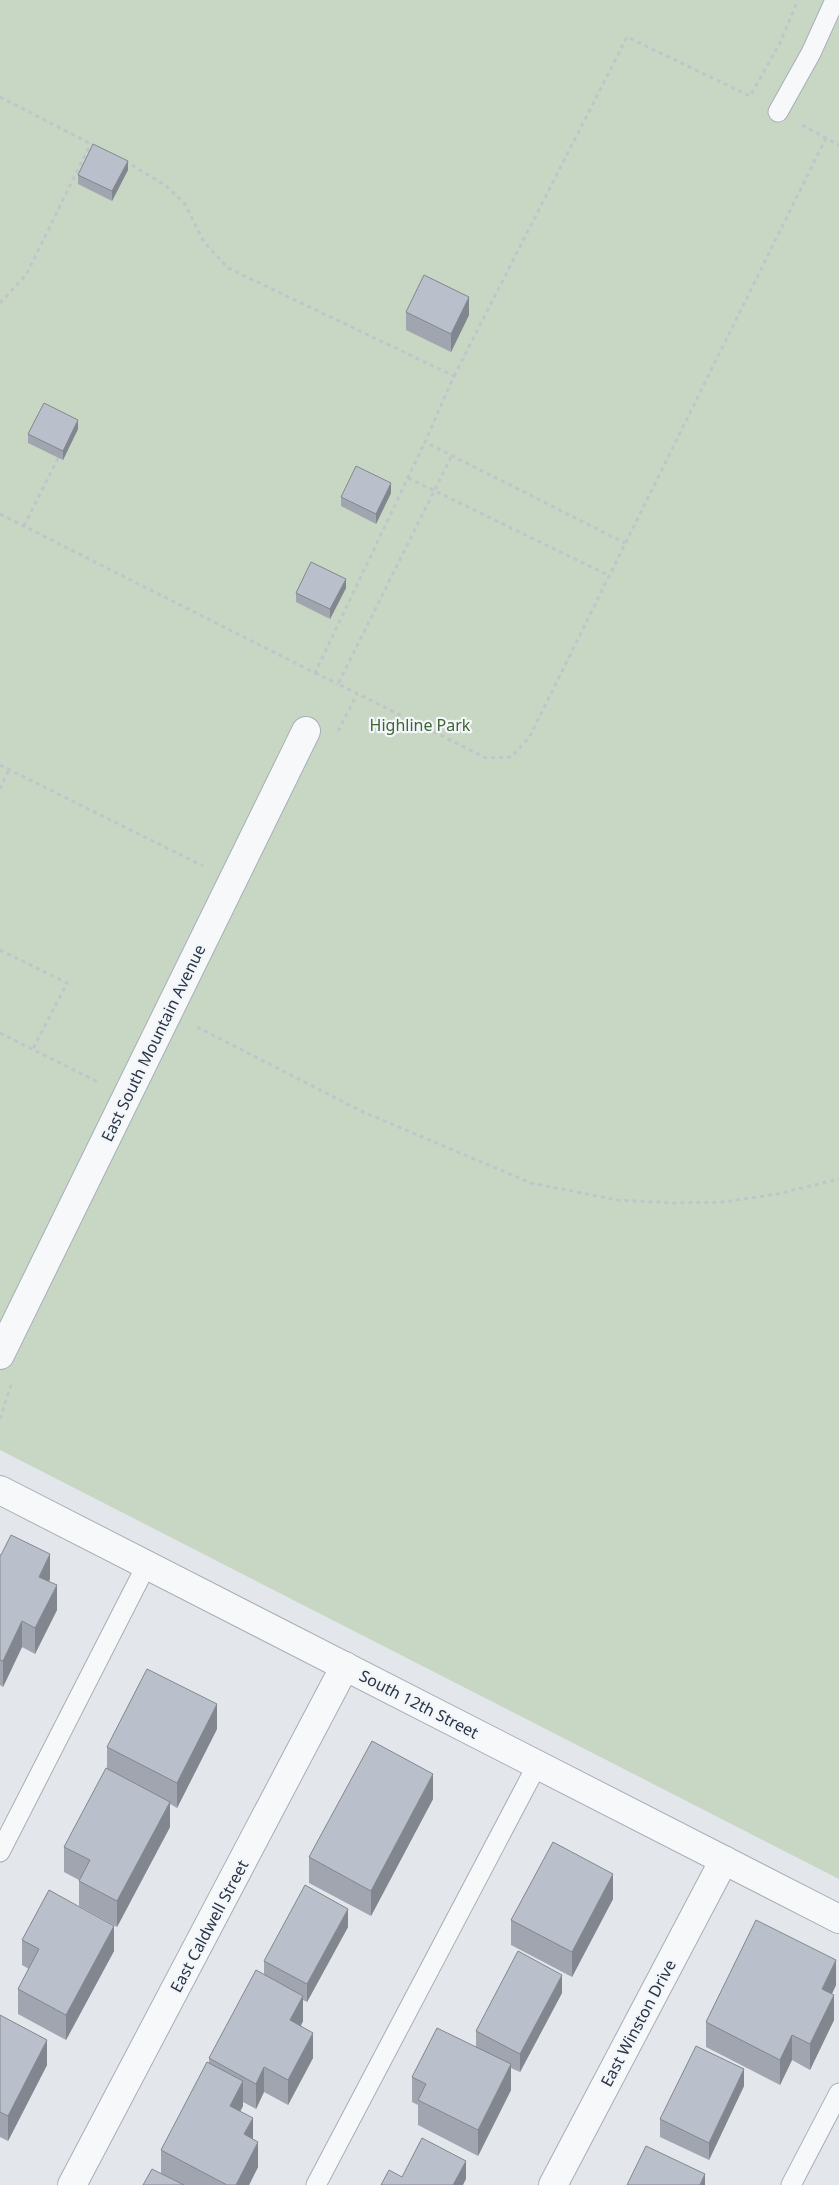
<svg xmlns="http://www.w3.org/2000/svg" width="839" height="2185" font-family="'Noto Sans',sans-serif">
<style>
.green{fill:#c8d7c4}
.lines{fill:none;stroke-linecap:round;stroke-linejoin:round}
.lane-casing{stroke:#a7aeb7;stroke-width:21}
.street-casing{stroke:#a7aeb7;stroke-width:30}
.path{stroke:#c1c5cb;stroke-width:3;stroke-dasharray:4 4;stroke-linecap:butt}
.lane{stroke:#f7f8fa;stroke-width:19}
.street{stroke:#f7f8fa;stroke-width:28}
.wall{fill:#a0a5af}
.shaded-wall{fill:#82868e}
.building{fill:#bac0cb;stroke:#82868e}
.labels{text-anchor:middle;stroke-width:4.5;stroke-linejoin:round;paint-order:stroke}
.park-label{font-size:16px;fill:#3e6435;stroke:#f3f6f9}
.street-label{font-size:16px;fill:#293447;stroke:#f3f6f9}
</style>
<rect width="100%" height="100%" fill="#e3e7ec"/>
<path class="green" d="M0 0H839V1879L0 1450Z"/>
<g class="lines">
<defs>
<g id="lane">
<path d="M778 112 811 53 835 0"/>
<path d="M0 1852 147 1564"/>
<path d="M316 2185 537 1765"/>
<path d="M791 2185 839 2093"/>
</g>
<g id="street">
<path d="M0 1355 306 731"/>
<path d="M0 1490 839 1919"/>
<path d="M72 2185 345 1666"/>
<path d="M553 2185 724 1860"/>
</g>
</defs>
<use href="#lane" class="lane-casing"/>
<use href="#street" class="street-casing"/>
<g class="path">
<path d="M0 97 95 146"/>
<path d="M802 125 839 145"/>
<path d="M125 161 165 185 185 204 204 242 228 268 454 376 425 442 625 543"/>
<path d="M0 303 26 275 91 143"/>
<path d="M454 376 627 37 750 96 780 43 798 0"/>
<path d="M451 457 338 684 486 758 511 757 529 738 826 138"/>
<path d="M408 478 608 575"/>
<path d="M0 514 315 673 425 442"/>
<path d="M24 526 58 458"/>
<path d="M315 673 338 684"/>
<path d="M338 731 357 694"/>
<path d="M0 765 203 866"/>
<path d="M0 789 9 770"/>
<path d="M0 950 67 983 33 1049"/>
<path d="M197 1027 361 1111 531 1183 617 1200 673 1203 723 1202 777 1194 839 1179"/>
<path d="M0 1033 98 1082"/>
<path d="M0 1419 11 1385"/>
</g>
<use href="#lane" class="lane"/>
<use href="#street" class="street"/>
</g>
<g class="wall">
<path d="M128 170 112 201 78 184V175Z"/>
<path d="M406 312 469 315 451 352 406 330Z"/>
<path d="M78 429 63 460 28 443V434Z"/>
<path d="M391 493 376 524 341 506V497Z"/>
<path d="M346 588 330 619 296 602V593Z"/>
<path d="M0 1555 50 1579 49 1581 57 1610 35 1654 22 1647 3 1687 0 1685Z"/>
<path d="M217 1729 177 1808 170 1804V1827L117 1927 79 1906V1880L64 1872V1847L107 1768V1747Z"/>
<path d="M433 1799 371 1916 309 1883V1857Z"/>
<path d="M613 1899 572 1977 511 1945V1920Z"/>
<path d="M348 1927 307 2002 303 2000V2021L301 2026 313 2058 288 2105 264 2092 256 2109 243 2102V2106L240 2111 253 2139 258 2167 249 2185H143L161 2173V2150L209 2063V2058L264 1974V1961Z"/>
<path d="M22 1940 114 1951 66 2040 18 2014V1989L29 1969 22 1965Z"/>
<path d="M836 1985 832 1994 834 2020 810 2070 792 2060 780 2085 706 2047V2022Z"/>
<path d="M562 1993 520 2072 511 2068V2090L478 2156 418 2125V2105L412 2102V2077L476 2047V2031Z"/>
<path d="M0 2015 47 2065 8 2141 0 2137Z"/>
<path d="M744 2086 709 2160 660 2137V2119Z"/>
</g>
<g class="shaded-wall">
<path d="M128 161V170L112 201V191Z"/>
<path d="M469 297V315L451 352V334Z"/>
<path d="M78 420V429L63 460V451Z"/>
<path d="M391 483V493L376 524V514Z"/>
<path d="M346 579V588L330 619V609Z"/>
<path d="M50 1554V1579L39 1602V1577Z"/>
<path d="M57 1585V1610L35 1654V1628Z"/>
<path d="M22 1621V1647L3 1687V1661Z"/>
<path d="M217 1704V1729L177 1808V1783Z"/>
<path d="M433 1774V1799L371 1916V1891Z"/>
<path d="M170 1802V1827L117 1927V1901Z"/>
<path d="M613 1874V1899L572 1977V1952Z"/>
<path d="M348 1909V1927L307 2002V1984Z"/>
<path d="M114 1926V1951L66 2040V2015Z"/>
<path d="M836 1960V1985L822 2014V1989Z"/>
<path d="M562 1975V1993L520 2072V2054Z"/>
<path d="M834 1995V2020L810 2070V2044Z"/>
<path d="M303 1996V2021L290 2046V2020Z"/>
<path d="M313 2033V2058L288 2105V2080Z"/>
<path d="M792 2035V2060L780 2085V2060Z"/>
<path d="M47 2040V2065L8 2141V2116Z"/>
<path d="M511 2064V2090L478 2156V2130Z"/>
<path d="M264 2067V2092L256 2109V2084Z"/>
<path d="M744 2069V2086L709 2160V2143Z"/>
<path d="M243 2081V2106L230 2131V2106Z"/>
<path d="M253 2118V2143L244 2134Z"/>
<path d="M258 2142V2167L249 2185H236Z"/>
<path d="M466 2161V2179L463 2185H453Z"/>
<path d="M705 2174V2185H700Z"/>
</g>
<g class="building">
<path d="M93 144 128 161 112 191 78 175Z"/>
<path d="M424 275 469 297 451 334 406 312Z"/>
<path d="M44 403 78 420 63 451 28 434Z"/>
<path d="M356 466 391 483 376 514 341 497Z"/>
<path d="M311 562 346 579 330 609 296 593Z"/>
<path d="M11 1535 50 1554 39 1577 57 1585 35 1628 22 1621 3 1661 0 1660V1555H1Z"/>
<path d="M147 1669 217 1704 177 1783 107 1747Z"/>
<path d="M372 1741 433 1774 371 1891 309 1857Z"/>
<path d="M106 1768 170 1802 117 1901 79 1881 90 1860 64 1847Z"/>
<path d="M553 1842 613 1874 572 1952 511 1920Z"/>
<path d="M305 1885 348 1909 307 1984 264 1961Z"/>
<path d="M49 1890 114 1926 66 2015 18 1989 39 1949 22 1940Z"/>
<path d="M756 1920 836 1960 822 1989 834 1995 810 2044 792 2035 780 2060 706 2022Z"/>
<path d="M518 1951 562 1975 520 2054 476 2031Z"/>
<path d="M256 1970 303 1996 290 2020 313 2033 288 2080 264 2067 256 2084 209 2058Z"/>
<path d="M0 2015 47 2040 8 2116 0 2112Z"/>
<path d="M437 2028 511 2064 478 2130 418 2100 426 2084 412 2077Z"/>
<path d="M696 2046 744 2069 709 2143 660 2119Z"/>
<path d="M207 2062 243 2081 230 2106 253 2118 244 2134 258 2142 236 2185H227L161 2150Z"/>
<path d="M422 2138 466 2161 453 2185H381L389 2170 402 2177Z"/>
<path d="M646 2146 705 2174 700 2185H627Z"/>
<path d="M152 2169 184 2185H143Z"/>
</g>
<g class="labels">
<g class="park-label">
<text x="420" y="731">Highline Park</text>
</g>
<g class="street-label">
<text transform="translate(153 1043) rotate(-64)" y="6">East South Mountain Avenue</text>
<text transform="translate(419 1704) rotate(27)" y="6">South 12th Street</text>
<text transform="translate(209 1926) rotate(-62)" y="6">East Caldwell Street</text>
<text transform="translate(638 2023) rotate(-62)" y="6">East Winston Drive</text>
</g>
</g>
</svg>
